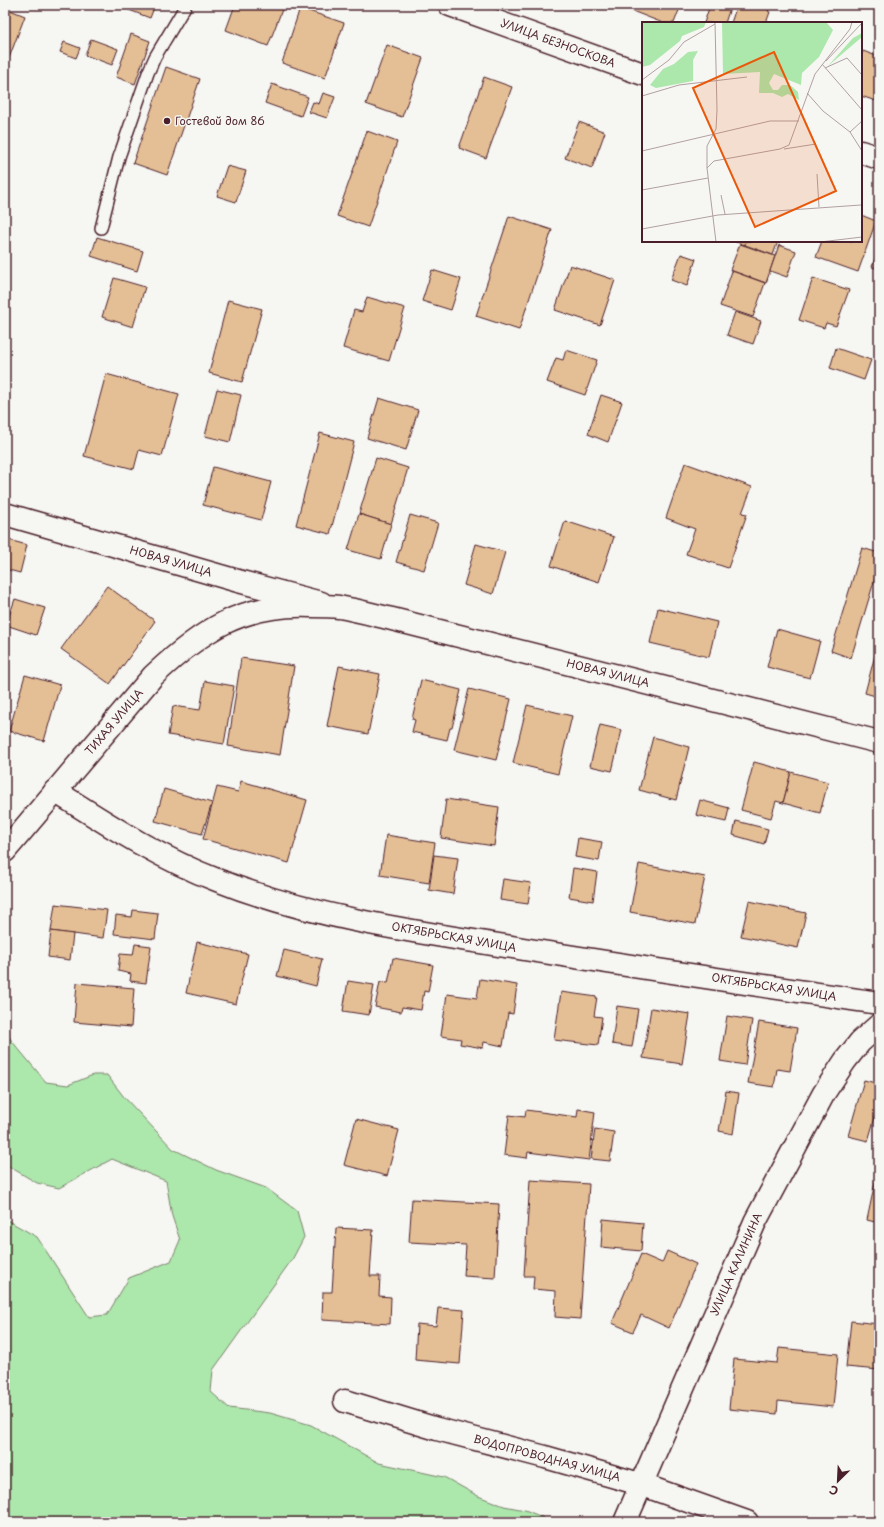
<svg xmlns="http://www.w3.org/2000/svg" width="884" height="1527" font-family="'Playpen Sans',sans-serif">
<style>
.green{fill:#ace7ac;stroke:#7b836c}
.building{fill:#e4bf95;stroke:#4a1f2b}
.lines{fill:none;stroke-linecap:round;stroke-linejoin:round}
.service-casing{stroke:#4a1f2b;stroke-width:14}
.minor-casing{stroke:#4a1f2b;stroke-width:25}
.tertiary-casing{stroke:#4a1f2b;stroke-width:25}
.service{stroke:#f6f6f2;stroke-width:11}
.minor{stroke:#f6f6f2;stroke-width:22}
.tertiary{stroke:#f6f6f2;stroke-width:22}
.poi-dot{fill:#4a1f2b;stroke:#f6f6f2;stroke-width:1.5}
.labels{text-anchor:middle;stroke-width:3;stroke-linejoin:round;paint-order:stroke}
.street-label{font-size:11px;fill:#4a1f2b;stroke:#f6f6f2}
.poi-label{font-size:11px;fill:#4a1f2b;stroke:#f6f6f2;text-anchor:start}
.inset-road{fill:none;stroke:#b1a0a2;stroke-width:1}
.view{fill:#e8590c;fill-opacity:0.15;stroke:#e8590c;stroke-width:2}
.inset-edge{fill:none;stroke:#4a1f2b;stroke-width:2}
</style>
<rect width="100%" height="100%" fill="#f6f6f2"/>
<filter id="ink" filterUnits="userSpaceOnUse"><feTurbulence type="fractalNoise" baseFrequency=".025" numOctaves="2"/><feDisplacementMap in="SourceGraphic" scale="8" xChannelSelector="R" yChannelSelector="G"/><feConvolveMatrix kernelMatrix="1 2 1 2 8 2 1 2 1" color-interpolation-filters="sRGB"/></filter>
<g filter="url(#ink)">
<path class="green" d="M5 1029 11 1040 46 1082 68 1085 93 1075H107L124 1097 173 1149 216 1170 266 1188 297 1211 304 1237 293 1258 213 1370 211 1392 229 1408 270 1413 311 1425 379 1463 444 1477 478 1496 504 1506 525 1510 542 1517 545 1522H5V1219L37 1237 89 1317 107 1315 129 1278 171 1261 180 1240 172 1216 166 1181 112 1159 59 1188 37 1183 5 1164Z"/>
<g class="building">
<path d="M116 5H155L150 18Z"/>
<path d="M235 5H277L283 7 268 46 226 30Z"/>
<path d="M623 5H681L674 23H663L622 7Z"/>
<path d="M710 5H731L725 23H704Z"/>
<path d="M737 5H770L768 11 770 12 766 23H731Z"/>
<path d="M5 8 25 16 9 58 5 57Z"/>
<path d="M300 8 344 23 325 78 282 63Z"/>
<path d="M131 34 150 41 135 84 116 77Z"/>
<path d="M91 39 118 49 112 65 85 55Z"/>
<path d="M64 42 80 48 76 58 60 52Z"/>
<path d="M387 45 423 58 402 117 366 104Z"/>
<path d="M863 51 879 57V102L861 96V56Z"/>
<path d="M166 67 200 79 167 175 133 163Z"/>
<path d="M484 77 512 87 486 158 459 148Z"/>
<path d="M272 84 308 97 301 116 265 103Z"/>
<path d="M323 93 335 97 327 118 309 112 313 102 319 104Z"/>
<path d="M579 122 605 132 592 168 565 158Z"/>
<path d="M367 131 397 142 368 227 337 216Z"/>
<path d="M227 166 246 171 236 202 217 196Z"/>
<path d="M861 215 876 221 858 272 816 257 822 241H861Z"/>
<path d="M509 216 552 230 519 330 476 316Z"/>
<path d="M97 237 143 251 137 271 91 256Z"/>
<path d="M733 241H746L745 245Z"/>
<path d="M746 241H778L773 255 745 245Z"/>
<path d="M740 244 775 256 766 283 730 270Z"/>
<path d="M779 245 796 251 787 277 770 271Z"/>
<path d="M879 247V269L872 267Z"/>
<path d="M681 254 696 259 687 286 671 280Z"/>
<path d="M570 265 615 280 600 325 555 310Z"/>
<path d="M432 270 461 279 451 310 422 301Z"/>
<path d="M732 271 765 283 753 317 720 306Z"/>
<path d="M114 278 145 287 133 327 102 317Z"/>
<path d="M813 278 849 290 836 326 826 323 824 328 799 320Z"/>
<path d="M367 297 405 308 389 361 343 348 354 310 362 312Z"/>
<path d="M228 300 262 309 242 382 209 373Z"/>
<path d="M735 312 761 321 753 344 727 335Z"/>
<path d="M836 348 871 360 864 380 830 368Z"/>
<path d="M566 350 597 360 585 395 547 382 556 358 563 360Z"/>
<path d="M106 374 179 394 162 456 139 450 134 469 84 456Z"/>
<path d="M217 389 241 395 230 442 205 436Z"/>
<path d="M601 395 622 402 608 442 588 434Z"/>
<path d="M379 398 418 410 406 450 367 438Z"/>
<path d="M320 433 354 442 330 534 296 525Z"/>
<path d="M376 458 408 468 391 524 359 514Z"/>
<path d="M685 463 752 487 742 513 747 514 728 568 686 554 695 529 666 518Z"/>
<path d="M213 467 271 482 261 520 203 505Z"/>
<path d="M359 514 391 524 381 559 348 550Z"/>
<path d="M410 515 438 523 424 570 396 562Z"/>
<path d="M565 521 614 537 599 582 551 566Z"/>
<path d="M5 539 27 545 20 573 5 569Z"/>
<path d="M476 544 505 552 493 594 464 585Z"/>
<path d="M862 548 879 553V565L851 658 831 651Z"/>
<path d="M107 586 155 621 110 684 61 649Z"/>
<path d="M15 599 45 608 36 635 6 625Z"/>
<path d="M658 608 717 622 709 657 650 643Z"/>
<path d="M777 629 820 641 810 678 767 667Z"/>
<path d="M879 640V697L865 693Z"/>
<path d="M241 658 294 666 280 755 228 746Z"/>
<path d="M339 666 380 674 368 734 327 726Z"/>
<path d="M25 675 60 685 44 741 9 731Z"/>
<path d="M421 680 461 690 452 728H450L447 740 412 732 415 720 412 719Z"/>
<path d="M205 681 234 686 224 744 168 735 173 706 200 710Z"/>
<path d="M469 689 511 699 496 760 454 750Z"/>
<path d="M527 705 572 716 558 774 513 763Z"/>
<path d="M600 725 622 730 612 771 590 766Z"/>
<path d="M653 737 689 747 676 800 639 790Z"/>
<path d="M754 762 791 772 783 803 776 801 771 818 741 810Z"/>
<path d="M791 772 828 782 820 813 783 803Z"/>
<path d="M241 781 307 800 289 863 203 839 217 787 238 792Z"/>
<path d="M164 789 212 803 202 834 155 821Z"/>
<path d="M446 799 499 807 494 846 441 838Z"/>
<path d="M700 800 729 808 726 822 696 815Z"/>
<path d="M736 821 768 829 764 844 733 835Z"/>
<path d="M386 835 435 843 429 883 380 875Z"/>
<path d="M578 838 602 842 599 861 575 857Z"/>
<path d="M434 855 458 858 453 894 429 890Z"/>
<path d="M639 864 705 877 695 924 630 912Z"/>
<path d="M573 868 597 872 593 901 569 897Z"/>
<path d="M503 879 531 883 528 904 500 900Z"/>
<path d="M749 901 806 913 798 948 741 936Z"/>
<path d="M55 904 107 910 103 938 51 931Z"/>
<path d="M133 910 158 913 155 939 114 934 116 915 132 917Z"/>
<path d="M51 931 73 934 70 960 48 957Z"/>
<path d="M197 942 248 954 236 1004 186 993Z"/>
<path d="M135 944 151 946 146 983 130 981 131 974 118 971 120 954 133 955Z"/>
<path d="M284 950 322 959 316 986 277 976Z"/>
<path d="M393 958 433 965 428 992 424 991 421 1010 402 1007 401 1012 375 1007 380 982 388 983Z"/>
<path d="M480 979 517 985 513 1014 508 1013 503 1046 484 1042 483 1048 460 1044 461 1039 441 1036 447 994 477 998Z"/>
<path d="M348 981 374 985 369 1015 343 1011Z"/>
<path d="M77 983 134 988 131 1027 74 1022Z"/>
<path d="M561 992 597 997 594 1016 602 1017 598 1045 554 1040Z"/>
<path d="M617 1006 638 1009 632 1047 612 1044Z"/>
<path d="M651 1008 690 1014 682 1064 643 1058Z"/>
<path d="M727 1016 752 1020 745 1065 720 1061Z"/>
<path d="M759 1022 797 1028 790 1071 777 1069 774 1087 748 1083Z"/>
<path d="M864 1080 879 1084V1104L868 1141 848 1136Z"/>
<path d="M726 1091 739 1093 733 1134 719 1131Z"/>
<path d="M578 1109 595 1112 589 1160 528 1152 527 1158 504 1155 509 1115 525 1117 526 1110 577 1117Z"/>
<path d="M356 1119 399 1130 387 1176 344 1165Z"/>
<path d="M595 1129 614 1132 610 1161 591 1159Z"/>
<path d="M877 1173H879V1223L867 1220Z"/>
<path d="M530 1180 589 1184 580 1319 555 1317 556 1291 533 1289 534 1276H524Z"/>
<path d="M412 1199 499 1204 495 1278 464 1276 466 1245 409 1242Z"/>
<path d="M603 1219 643 1223 641 1251 601 1247Z"/>
<path d="M336 1228 373 1230 370 1276H380L379 1296 391 1297 390 1324 322 1320 323 1292H332Z"/>
<path d="M667 1251 696 1264 669 1328 641 1315 633 1332 612 1323 641 1254 662 1263Z"/>
<path d="M438 1308 464 1310 460 1364 415 1360 417 1324 436 1326Z"/>
<path d="M851 1321 879 1324V1370L846 1367Z"/>
<path d="M779 1348 838 1354 833 1407 778 1401 777 1414 729 1409 734 1359 777 1363Z"/>
</g>
<g class="lines">
<defs>
<path id="service" d="M101 228 119 157 148 73 155 57 186 5"/>
<g id="minor">
<path d="M450 5 643 74"/>
<path d="M861 152 879 158"/>
<path d="M5 514 238 581 321 603"/>
<path d="M55 791C107 824 159 858 217 880 310 917 414 932 512 947 634 967 757 985 879 1003"/>
<path d="M345 1401 437 1429 545 1457 640 1484 747 1522"/>
<path d="M625 1522 755 1222 824 1093 845 1061 860 1042 879 1025"/>
</g>
<path id="tertiary" d="M5 851 153 676C202 630 242 603 312 606 321 606 330 606 339 607 357 610 375 615 392 619L879 742"/>
</defs>
<use href="#service" class="service-casing"/>
<use href="#minor" class="minor-casing"/>
<use href="#tertiary" class="tertiary-casing"/>
<use href="#service" class="service"/>
<use href="#minor" class="minor"/>
<use href="#tertiary" class="tertiary"/>
</g>
</g>
<circle class="poi-dot" cx="167" cy="121" r="4"/>
<g class="labels">
<g class="street-label">
<text transform="translate(558 43) rotate(20)" y="4">УЛИЦА БЕЗНОСКОВА</text>
<text transform="translate(171 561) rotate(16)" y="4">НОВАЯ УЛИЦА</text>
<text transform="translate(608 673) rotate(14)" y="4">НОВАЯ УЛИЦА</text>
<text transform="translate(114 722) rotate(-50)" y="4">ТИХАЯ УЛИЦА</text>
<text transform="translate(454 937) rotate(10)" y="4">ОКТЯБРЬСКАЯ УЛИЦА</text>
<text transform="translate(774 987) rotate(9)" y="4">ОКТЯБРЬСКАЯ УЛИЦА</text>
<text transform="translate(736 1264) rotate(-66)" y="4">УЛИЦА КАЛИНИНА</text>
<text transform="translate(547 1458) rotate(15)" y="4">ВОДОПРОВОДНАЯ УЛИЦА</text>
</g>
<g class="poi-label">
<text x="175" y="125">Гостевой дом 86</text>
</g>
</g>
<g transform="translate(642 22)">
<rect width="220" height="220" fill="#f6f6f2"/>
<path d="M0 0H64L62 5 40 14 38 19 8 43 0 45ZM80 0H184L191 8 177 35 160 51 159 63 132 52 127 61 131 68H136L140 63H148L156 70 157 78 146 72 140 75 131 71H117L118 50 81 52ZM220 11V15L186 44 211 16ZM56 29 51 38V59L14 66 8 63 21 47 32 42 46 30Z" fill="#ace7ac"/>
<path class="inset-road" d="M73 0 75 88 74 107 65 124V146L74 220M184 39 220 1M180 42 220 88M183 46 205 36 220 53M0 58 27 38 42 20 73 2M165 71 181 89 208 110 220 129M0 74 37 63 105 55M208 110 220 99M142 127 174 122M0 129 128 99H157M65 146 72 139 138 127 147 123 173 52 208 7 210 0M175 152 177 185M0 168 66 156M79 173 83 192M220 183V207M0 207 76 193 219 183M178 220 220 215"/>
<path class="view" d="M132 30 194 169 113 205 51 66Z"/>
<rect width="220" height="220" class="inset-edge"/>
</g>
<rect width="884" height="1527" fill="none" stroke="#f6f6f2" stroke-width="20"/>
<rect x="10" y="10" width="864" height="1507" fill="none" stroke="#4a1f2b" stroke-width="1.5" filter="url(#ink)"/>
<g transform="translate(838 1481) rotate(204)" stroke="#f6f6f2" stroke-width="3" paint-order="stroke">
<path d="M0-3L7 15L0 10L-7 15Z" fill="#4a1f2b"/>
<text y="-6" font-size="11" font-weight="bold" text-anchor="middle" fill="#4a1f2b">С</text>
</g>
</svg>
